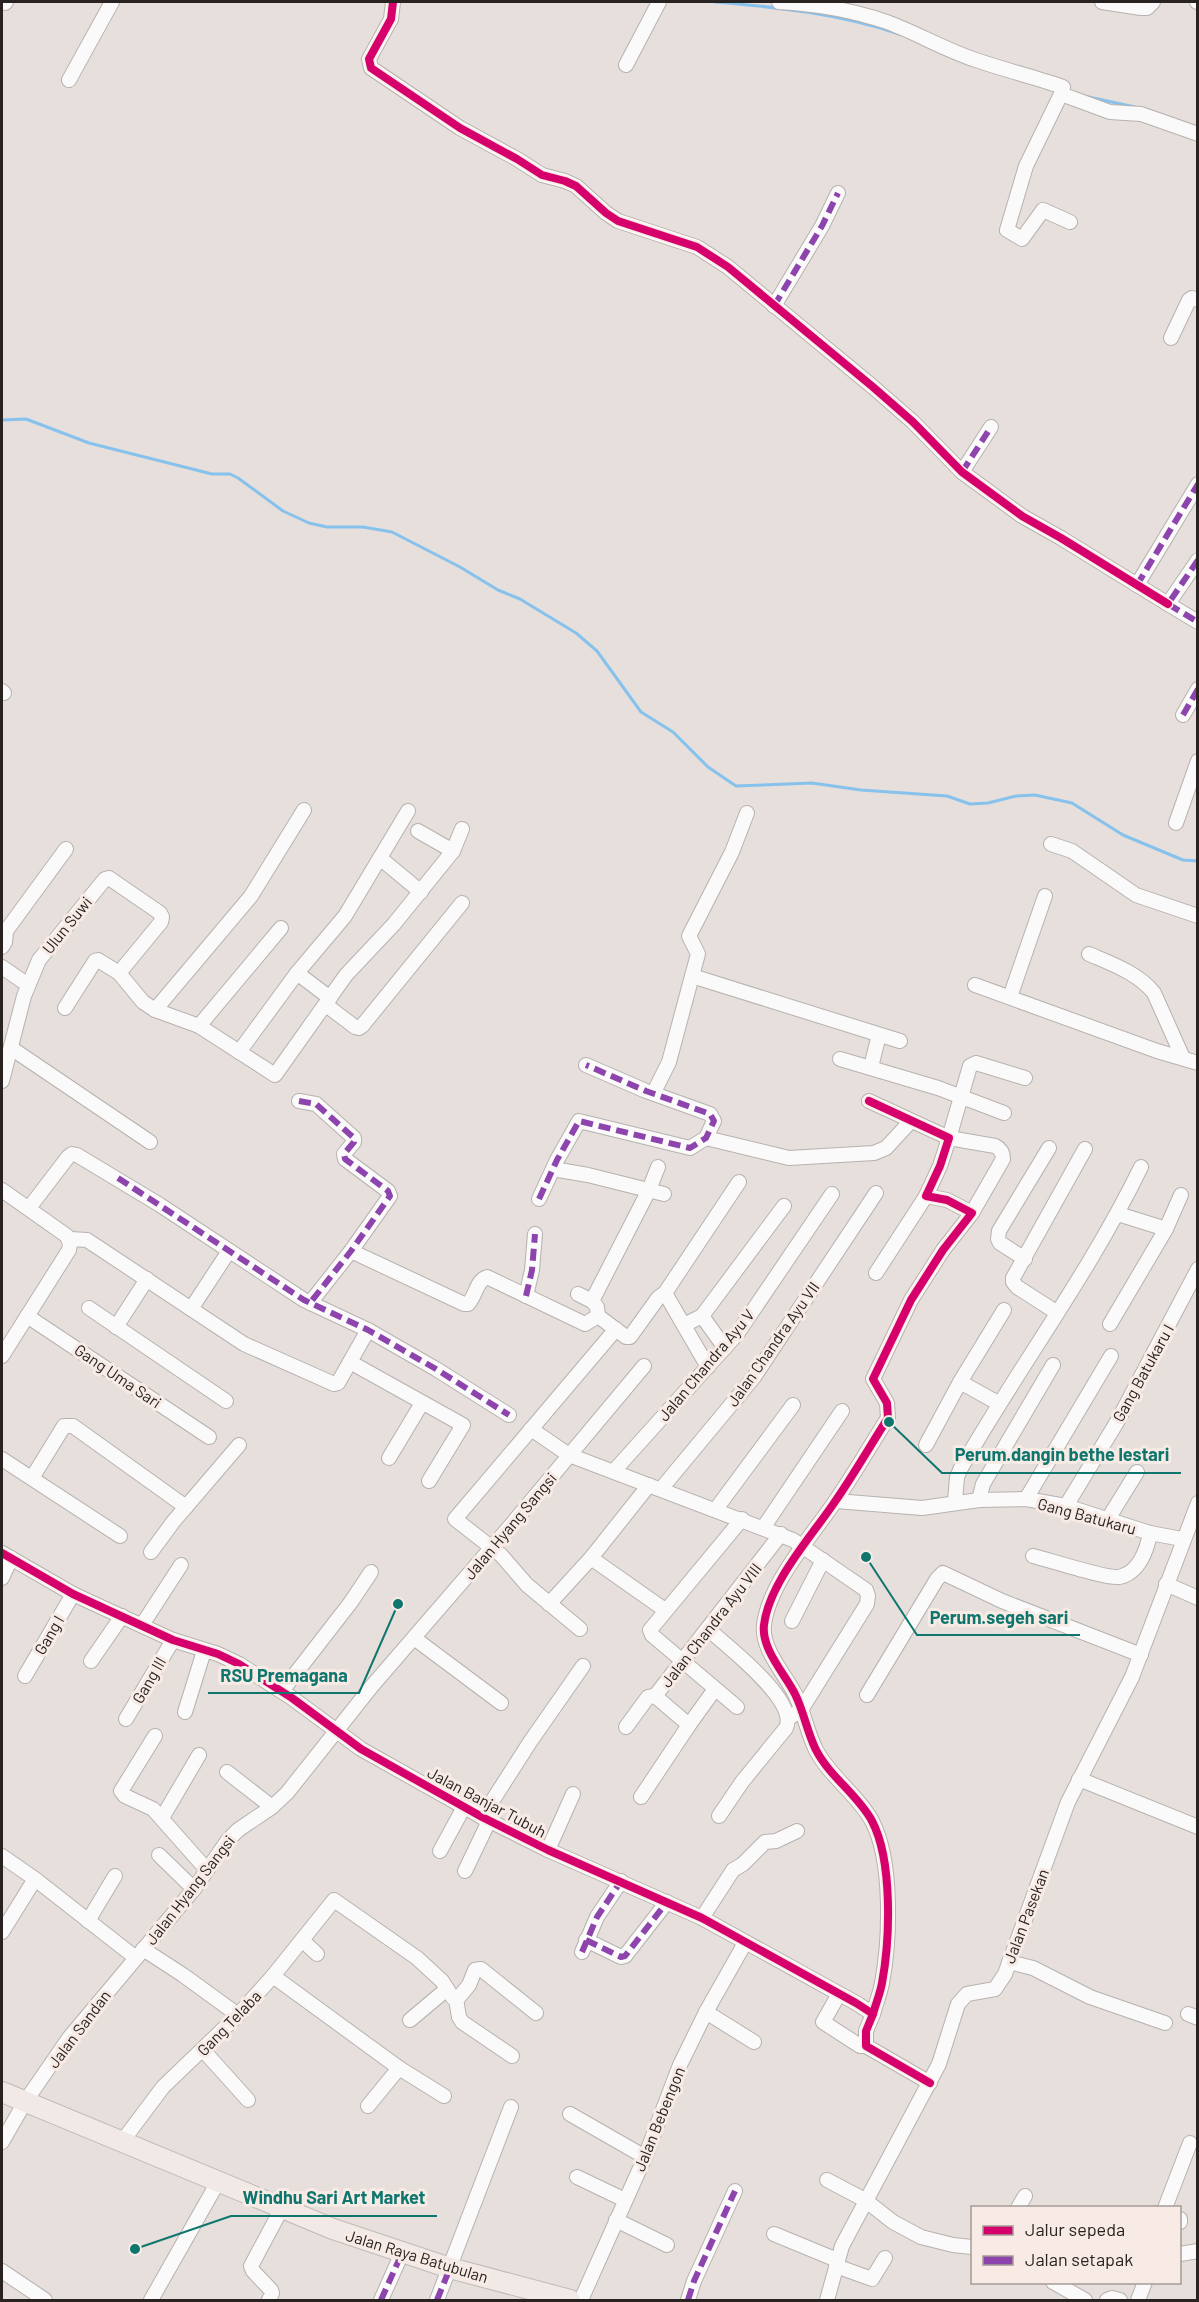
<svg xmlns="http://www.w3.org/2000/svg" width="1199" height="2302" font-family="Barlow,sans-serif">
<style>
.lines{fill:none;stroke-linecap:round;stroke-linejoin:round}
.stream{stroke:#87c2ed;stroke-width:3}
.minor-casing{stroke:#b7b2af;stroke-width:16}
.highway-casing{stroke:#bfbbb9;stroke-width:22}
.minor{stroke:#fbfafa;stroke-width:14}
.highway{stroke:#f1e9e5;stroke-width:20}
.quiet{stroke:#8e44ad;stroke-width:6;stroke-dasharray:12 6;stroke-linecap:butt}
.cycleway-casing{stroke:#f8ebe5;stroke-width:11}
.cycleway{stroke:#d6006c;stroke-width:8}
.labels{text-anchor:middle;stroke-width:6;stroke-linejoin:round;paint-order:stroke}
.street-label{font-size:16px;fill:#282321;stroke:#f8ebe5}
.leader{fill:none;stroke:#0f766e;stroke-width:2}
.callout-dot{fill:#0f766e;stroke:#f8ebe5;stroke-width:2}
.callout-label{font-size:18px;text-anchor:middle;font-weight:bold;fill:#0f766e;stroke:#f8ebe5;stroke-width:6;stroke-linejoin:round;paint-order:stroke}
</style>
<rect width="100%" height="100%" fill="#e6dfdc"/>
<g class="lines">
<g class="stream">
<path d="M715 2C777 7 840 14 899 34"/>
<path d="M1084 96 1135 107"/>
<path d="M2 420 26 419 89 443 212 474H230L238 478 283 511 309 523 327 527H363L392 532 460 567 498 590 520 599 576 633 597 651 641 712 673 732 708 767 736 786 812 783 861 790 947 796 970 804 988 803 1016 796 1035 795 1072 803 1123 835 1183 860 1198 861"/>
</g>
<defs>
<g id="minor">
<path d="M393 2 391 19 369 59 371 68 460 128 517 159 542 175 565 181 576 186 606 213 618 221 697 247 728 267 873 387 913 422 962 472 1022 516 1061 538 1168 604"/>
<path d="M779 2C815 4 852 10 887 22 917 33 945 50 976 60 1005 70 1034 77 1063 87L1061 94 1110 112 1141 114 1198 134"/>
<path d="M1102 2 1141 8H1147L1153 2"/>
<path d="M1197 2H1198"/>
<path d="M5 3 6 2"/>
<path d="M626 65 659 2"/>
<path d="M69 80 112 2"/>
<path d="M1061 94 1026 166 1007 230 1022 239 1043 210 1070 222"/>
<path d="M774 306 822 226 838 193"/>
<path d="M1171 338 1189 300 1192 298 1198 300"/>
<path d="M962 472 991 427"/>
<path d="M1198 560 1168 604 1198 622"/>
<path d="M1137 585 1198 484"/>
<path d="M2 691 4 693"/>
<path d="M1183 715 1198 689"/>
<path d="M1176 823 1198 761"/>
<path d="M418 831 453 851"/>
<path d="M1051 844 1072 851 1136 895 1198 916"/>
<path d="M380 858 421 892"/>
<path d="M2 947 5 942 6 931 66 849"/>
<path d="M1089 954C1112 964 1138 973 1154 993L1183 1058"/>
<path d="M2 967 28 985"/>
<path d="M692 976 698 954 689 936 732 852 747 813"/>
<path d="M975 985 1157 1051 1198 1063"/>
<path d="M1010 997 1045 896"/>
<path d="M330 998 297 973 345 916 408 811"/>
<path d="M326 1005 355 1027 359 1028 362 1026 462 903"/>
<path d="M65 1008 95 961 98 960 119 973 143 1002 155 1010 199 1026 275 1075 346 975 394 924 453 851 462 829"/>
<path d="M155 1010 251 896 304 810"/>
<path d="M199 1026 281 928"/>
<path d="M11 1048 150 1142"/>
<path d="M239 1052 297 973"/>
<path d="M840 1059 938 1088 1004 1113"/>
<path d="M871 1067 879 1035"/>
<path d="M2 1081 24 996 39 960 105 879 109 878 160 913 162 917 161 922 119 973"/>
<path d="M654 1092 669 1062 692 976 900 1041"/>
<path d="M299 1101 316 1104 354 1138V1142L344 1154 345 1159 388 1191 390 1196 351 1251 310 1303"/>
<path d="M869 1101 949 1138 940 1166 926 1196 947 1200 972 1213 943 1250 911 1300 873 1379 887 1403 888 1418C870 1446 853 1476 834 1503 811 1537 769 1583 764 1625 761 1649 785 1674 795 1694 804 1712 807 1732 816 1750 830 1777 858 1795 872 1821 893 1861 890 1940 882 1983 880 1994 876 2003 873 2014"/>
<path d="M706 1138 789 1158 874 1153 886 1148 911 1121"/>
<path d="M553 1169 588 1175 664 1194"/>
<path d="M2 1190 67 1236 70 1244 69 1250 2 1356"/>
<path d="M539 1199 557 1160 579 1121 690 1148 706 1138 714 1121 710 1114 646 1091 586 1065"/>
<path d="M29 1208 68 1157 72 1154 77 1155 160 1205 304 1300 368 1330 436 1369 509 1415"/>
<path d="M972 1213 1003 1159C1003 1153 1001 1149 995 1146L949 1138 970 1066 976 1063 1025 1078"/>
<path d="M1166 1229 1181 1195"/>
<path d="M70 1239 87 1240 244 1344 334 1384 338 1383 368 1330"/>
<path d="M351 1251 464 1304H468C476 1296 476 1281 487 1277L585 1324 598 1316 626 1337H630L658 1298 665 1293 739 1182"/>
<path d="M1025 1259 1000 1243 998 1239 999 1231 1049 1148"/>
<path d="M876 1273 926 1196"/>
<path d="M665 1293 708 1367"/>
<path d="M578 1294 592 1301"/>
<path d="M526 1296 532 1270 535 1234"/>
<path d="M89 1308 226 1401"/>
<path d="M191 1309 229 1251"/>
<path d="M1056 1312 1017 1287 1013 1282V1278L1085 1149"/>
<path d="M27 1316 209 1437"/>
<path d="M598 1316 597 1307 592 1301 649 1190 658 1167"/>
<path d="M702 1316 725 1348"/>
<path d="M1110 1324 1166 1229 1118 1214"/>
<path d="M684 1325 702 1316 784 1206"/>
<path d="M116 1327 147 1279"/>
<path d="M350 1362 463 1425 429 1481"/>
<path d="M960 1382 1004 1310"/>
<path d="M531 1429 569 1455 793 1540 866 1590 868 1596 867 1604 801 1710 789 1718"/>
<path d="M926 1445 960 1382 998 1403"/>
<path d="M389 1458 422 1403"/>
<path d="M2 1459 120 1536"/>
<path d="M614 1471 737 1334 832 1194"/>
<path d="M32 1478 64 1426H73L186 1507"/>
<path d="M661 1489 754 1377 876 1193"/>
<path d="M1026 1499 1111 1356"/>
<path d="M979 1500 983 1484 1053 1365"/>
<path d="M836 1501 922 1508 979 1500 1026 1499 1066 1506 1150 1533 1182 1539"/>
<path d="M955 1502 957 1477 961 1468C1019 1367 1090 1272 1141 1167"/>
<path d="M1066 1506 1117 1422 1198 1269"/>
<path d="M716 1509 793 1405"/>
<path d="M1108 1519 1137 1472"/>
<path d="M763 1528 842 1411"/>
<path d="M151 1552 173 1522 239 1445"/>
<path d="M2 1553 73 1594 112 1612 173 1640 218 1654 239 1664 292 1698 361 1749 482 1817 548 1850 702 1918 856 2003 873 2014 866 2031V2046L930 2083"/>
<path d="M1033 1556C1049 1560 1108 1579 1119 1577 1139 1573 1147 1550 1150 1533"/>
<path d="M591 1558 665 1610"/>
<path d="M2 1578 11 1558"/>
<path d="M1166 1584 1198 1598"/>
<path d="M549 1604 591 1558 649 1485"/>
<path d="M792 1621 823 1560"/>
<path d="M142 1625 181 1565"/>
<path d="M580 1629 527 1585 501 1555 455 1519 616 1329"/>
<path d="M708 1629C727 1646 799 1701 786 1728L742 1782 719 1816"/>
<path d="M414 1638 501 1703"/>
<path d="M91 1661 122 1616"/>
<path d="M25 1676 73 1594"/>
<path d="M282 1691 351 1602 371 1572"/>
<path d="M867 1695 937 1579 943 1573 1002 1601 1141 1655"/>
<path d="M737 1707 652 1635 650 1630 742 1519"/>
<path d="M185 1712 204 1651"/>
<path d="M126 1719 173 1640"/>
<path d="M689 1725 715 1689"/>
<path d="M626 1727 648 1697 655 1696"/>
<path d="M155 1736 121 1791 125 1796 153 1809 207 1870"/>
<path d="M227 1772 272 1807"/>
<path d="M1079 1779 1198 1827"/>
<path d="M641 1797 689 1725 655 1696 781 1534"/>
<path d="M482 1817 530 1742 583 1666"/>
<path d="M162 1818 199 1755"/>
<path d="M548 1850 573 1794"/>
<path d="M440 1851 464 1807"/>
<path d="M159 1855 194 1889"/>
<path d="M2 1856 35 1879 136 1958"/>
<path d="M465 1871 489 1821"/>
<path d="M702 1918 733 1870 743 1864 765 1842 776 1841 797 1831"/>
<path d="M88 1921 115 1876"/>
<path d="M2 1932 35 1879"/>
<path d="M302 1940 317 1954"/>
<path d="M586 1940 621 1957 625 1956 667 1902"/>
<path d="M143 1949 183 1975 238 2015"/>
<path d="M582 1952 597 1917 621 1881"/>
<path d="M1009 1962 1033 1968 1090 1997 1165 2023"/>
<path d="M273 1976 399 2068 444 2096"/>
<path d="M839 1994 823 2022 860 2046H866"/>
<path d="M456 1999 459 2017 462 2022 512 2056"/>
<path d="M706 2012 754 2042"/>
<path d="M1188 2014 1198 2018"/>
<path d="M410 2020 447 1989"/>
<path d="M203 2050 248 2100"/>
<path d="M368 2106 399 2068"/>
<path d="M570 2114 645 2157"/>
<path d="M2 2142 25 2102 69 2038 194 1889 228 1840 238 1830 272 1807 287 1793 372 1686 512 1524 644 1366"/>
<path d="M121 2143 163 2087 238 2015 273 1976 334 1900 417 1958 442 1981 453 1998 459 1997 469 1985 475 1970 481 1969 536 2013"/>
<path d="M577 2177 625 2200"/>
<path d="M827 2180 865 2200 893 2222 921 2237 953 2245 972 2247"/>
<path d="M1018 2208 1025 2196"/>
<path d="M1165 2208 1190 2143"/>
<path d="M616 2220 667 2245"/>
<path d="M1180 2222V2219"/>
<path d="M774 2234 837 2260"/>
<path d="M1180 2254 1198 2251"/>
<path d="M836 2266 872 2279 885 2258"/>
<path d="M2 2271 45 2300"/>
<path d="M1053 2282 1085 2300"/>
<path d="M151 2300 218 2182"/>
<path d="M269 2300 272 2293 271 2290 253 2271 251 2266 282 2208"/>
<path d="M381 2300 402 2253"/>
<path d="M437 2300 511 2107"/>
<path d="M581 2300 645 2157 680 2065 706 2012 745 1943"/>
<path d="M688 2300 694 2281 735 2191"/>
<path d="M827 2300 842 2246 939 2064 958 2004 967 1994 995 1989 1005 1974 1068 1802 1132 1677 1198 1503"/>
<path d="M1107 2300 1112 2298 1120 2300"/>
<path d="M1138 2300 1145 2282"/>
</g>
<path id="highway" d="M2 2092 333 2229 450 2268 570 2300"/>
</defs>
<use href="#minor" class="minor-casing"/>
<use href="#highway" class="highway-casing"/>
<use href="#minor" class="minor"/>
<use href="#highway" class="highway"/>
<g class="quiet">
<path d="M774 306 822 226 838 193"/>
<path d="M962 472 991 427"/>
<path d="M1198 560 1168 604 1198 622"/>
<path d="M1137 585 1198 484"/>
<path d="M1183 715 1198 689"/>
<path d="M299 1101 316 1104 354 1138V1142L344 1154 345 1159 388 1191 390 1196 351 1251 310 1303"/>
<path d="M118 1178 304 1300 368 1330 436 1369 509 1415"/>
<path d="M539 1199 557 1160 579 1121 690 1148 706 1138 714 1121 710 1114 646 1091 586 1065"/>
<path d="M526 1296 532 1270 535 1234"/>
<path d="M586 1940 621 1957 625 1956 667 1902"/>
<path d="M582 1952 597 1917 621 1881"/>
<path d="M381 2300 402 2253"/>
<path d="M437 2300 450 2268"/>
<path d="M688 2300 694 2281 735 2191"/>
</g>
<defs>
<g id="cycleway">
<path d="M393 2 391 19 369 59 371 68 460 128 517 159 542 175 565 181 576 186 606 213 618 221 697 247 728 267 873 387 913 422 962 472 1022 516 1061 538 1168 604"/>
<path d="M869 1101 949 1138 940 1166 926 1196 947 1200 972 1213 943 1250 911 1300 873 1379 887 1403 888 1418C870 1446 853 1476 834 1503 811 1537 769 1583 764 1625 761 1649 785 1674 795 1694 804 1712 807 1732 816 1750 830 1777 858 1795 872 1821 893 1861 890 1940 882 1983 880 1994 876 2003 873 2014"/>
<path d="M2 1553 73 1594 112 1612 173 1640 218 1654 239 1664 292 1698 361 1749 482 1817 548 1850 702 1918 856 2003 873 2014 866 2031V2046L930 2083"/>
</g>
</defs>
<use href="#cycleway" class="cycleway-casing"/>
<use href="#cycleway" class="cycleway"/>
</g>
<g class="labels">
<g class="street-label">
<text transform="translate(67 925) rotate(-51)" y="6">Ulun Suwi</text>
<text transform="translate(773 1344) rotate(-55)" y="6">Jalan Chandra Ayu VII</text>
<text transform="translate(706 1365) rotate(-50)" y="6">Jalan Chandra Ayu V</text>
<text transform="translate(1143 1373) rotate(-61)" y="6">Gang Batukaru I</text>
<text transform="translate(118 1376) rotate(34)" y="6">Gang Uma Sari</text>
<text transform="translate(1087 1516) rotate(15)" y="6">Gang Batukaru</text>
<text transform="translate(510 1526) rotate(-50)" y="6">Jalan Hyang Sangsi</text>
<text transform="translate(711 1625) rotate(-52)" y="6">Jalan Chandra Ayu VIII</text>
<text transform="translate(49 1635) rotate(-60)" y="6">Gang I</text>
<text transform="translate(149 1680) rotate(-60)" y="6">Gang III</text>
<text transform="translate(487 1802) rotate(28)" y="6">Jalan Banjar Tubuh</text>
<text transform="translate(190 1890) rotate(-52)" y="6">Jalan Hyang Sangsi</text>
<text transform="translate(1026 1916) rotate(-69)" y="6">Jalan Pasekan</text>
<text transform="translate(229 2023) rotate(-46)" y="6">Gang Telaba</text>
<text transform="translate(79 2029) rotate(-53)" y="6">Jalan Sandan</text>
<text transform="translate(659 2119) rotate(-68)" y="6">Jalan Bebengon</text>
<text transform="translate(417 2256) rotate(17)" y="6">Jalan Raya Batubulan</text>
</g>
</g>
<path class="leader" d="M889 1422L942 1473H1181M866 1557L917 1635H1080M398 1604L359 1693H208M135 2249L231 2216H437"/>
<g class="callout-dot">
<circle cx="889" cy="1422" r="6"/>
<circle cx="866" cy="1557" r="6"/>
<circle cx="398" cy="1604" r="6"/>
<circle cx="135" cy="2249" r="6"/>
</g>
<g class="callout-label">
<text x="1062" y="1461">Perum.dangin bethe lestari</text>
<text x="999" y="1624">Perum.segeh sari</text>
<text x="284" y="1682">RSU Premagana</text>
<text x="334" y="2204">Windhu Sari Art Market</text>
</g>
<rect width="1199" height="2302" fill="none" stroke="#282321" stroke-width="6"/>
<rect x="971" y="2206" width="210" height="78" fill="#f8ebe5" stroke="#a59b97" stroke-width="1.5"/>
<rect x="983" y="2226" width="30" height="9" fill="#d6006c" stroke="#a59b97" stroke-width="1.5"/>
<text x="1025" y="2236" font-size="18" fill="#282321">Jalur sepeda</text>
<rect x="983" y="2256" width="30" height="9" fill="#8e44ad" stroke="#a59b97" stroke-width="1.5"/>
<text x="1025" y="2266" font-size="18" fill="#282321">Jalan setapak</text>
</svg>
